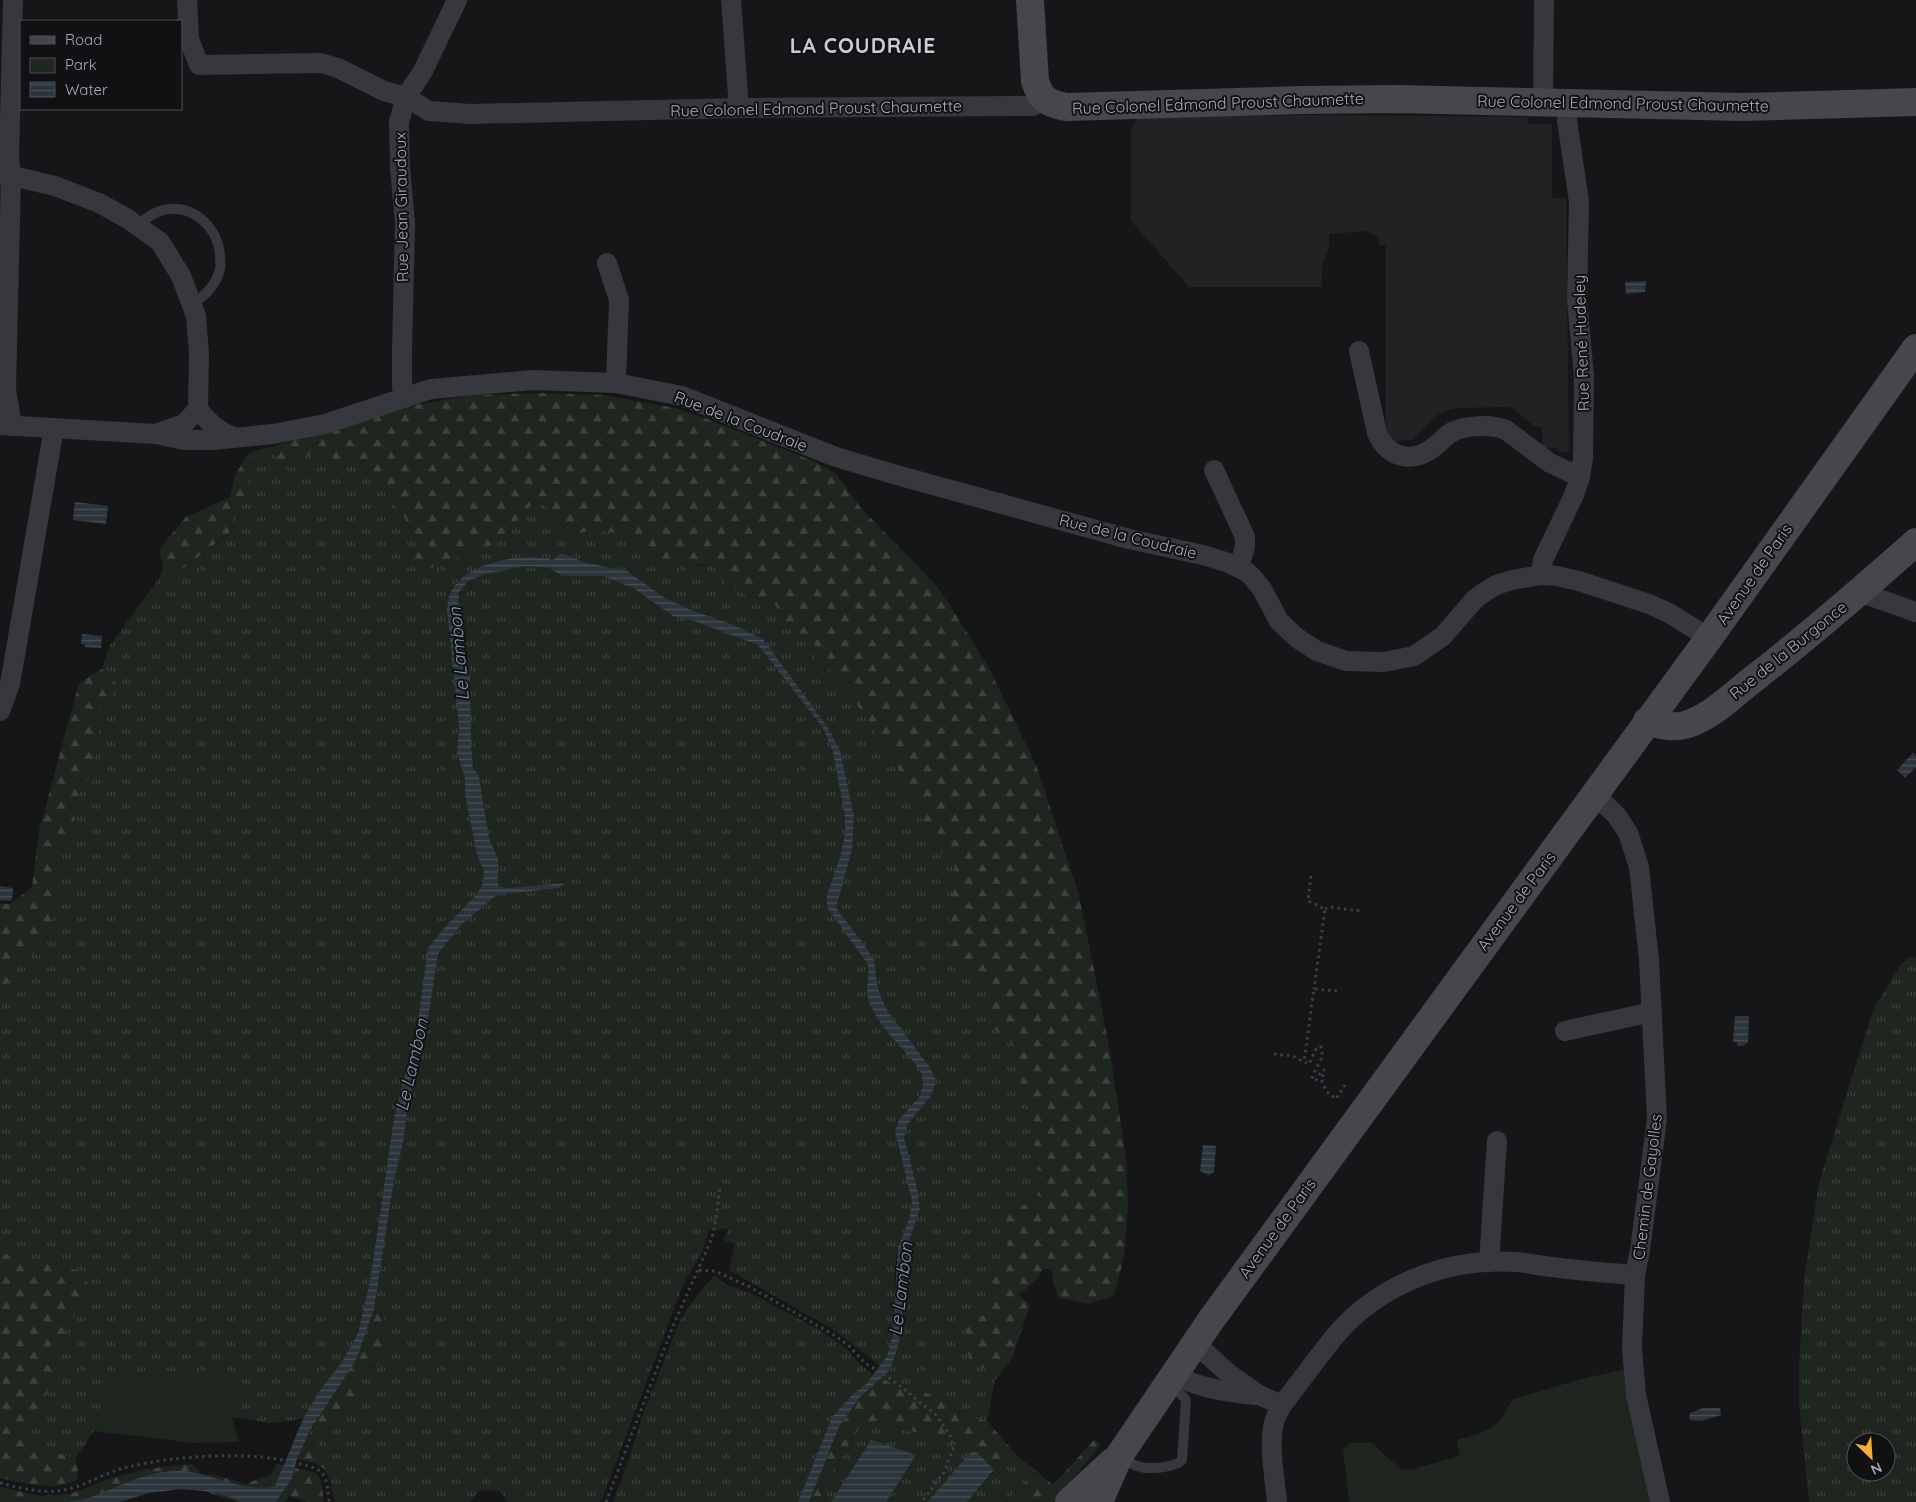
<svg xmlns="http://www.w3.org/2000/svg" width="1916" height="1502" font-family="Quicksand,sans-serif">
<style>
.built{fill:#222225}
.grass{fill:url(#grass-tufts);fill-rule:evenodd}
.forest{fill:url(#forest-firs)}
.green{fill:#1e261f}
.water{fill:url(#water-rules)}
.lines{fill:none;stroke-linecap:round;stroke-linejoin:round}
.path{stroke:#3d3f44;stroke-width:3;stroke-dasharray:2.5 4;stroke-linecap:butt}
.lane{stroke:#37383d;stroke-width:10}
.street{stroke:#37383d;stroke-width:20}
.secondary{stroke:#45474d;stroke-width:28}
.labels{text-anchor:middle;stroke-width:4;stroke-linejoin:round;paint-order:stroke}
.street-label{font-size:16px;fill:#a8adb8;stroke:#111113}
.water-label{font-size:18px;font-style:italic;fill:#7f9bb3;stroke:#111113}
.district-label{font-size:21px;font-weight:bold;letter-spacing:1px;fill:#c9ccd4;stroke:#111113}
</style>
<defs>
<pattern id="grass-tufts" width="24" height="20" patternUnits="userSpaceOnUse" patternTransform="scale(1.25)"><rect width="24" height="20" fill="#1e261f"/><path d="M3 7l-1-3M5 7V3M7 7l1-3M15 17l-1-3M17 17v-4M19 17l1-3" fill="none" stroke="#3c433d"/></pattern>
<pattern id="forest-firs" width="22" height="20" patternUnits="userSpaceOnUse" patternTransform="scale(1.25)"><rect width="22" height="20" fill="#1e261f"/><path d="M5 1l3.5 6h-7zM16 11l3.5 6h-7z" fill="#3c433d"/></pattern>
<pattern id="water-rules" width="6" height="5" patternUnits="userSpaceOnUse" patternTransform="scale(1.25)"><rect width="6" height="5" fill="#2c353c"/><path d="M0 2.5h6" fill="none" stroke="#485056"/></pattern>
</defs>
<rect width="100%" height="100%" fill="#161618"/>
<path class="built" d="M1310 115 1528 117V124H1552V198H1566L1569 452H1559L1558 448H1543L1542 427 1534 426 1514 409 1507 407 1459 408 1451 409 1438 415 1412 440 1386 442V246L1379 245V238L1367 231 1329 234V246L1322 267V287H1189L1131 221V128L1138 117Z"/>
<g class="grass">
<path d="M270 447 283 465 295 464 310 454 343 466 358 459 403 515 416 543 509 530 535 501 549 508 565 528 575 535 590 530 629 534 639 547 698 566 715 565 722 574 727 586 736 591 775 603 790 629 815 638 822 666 833 671 896 761 903 786 916 803 933 847 953 861 957 875 948 911 965 966 986 983C986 1013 984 1024 1012 1041L1039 1171V1195L1007 1216 1008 1245 993 1268 995 1300 971 1362 985 1369 995 1380 987 1421 962 1416 944 1398 921 1392H910L881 1378 890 1370 902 1324 906 1250 920 1209 904 1138 907 1125 930 1097 935 1086 889 1013 878 988 877 974 836 908 852 850 854 816 840 750 827 726 763 639 731 624 691 610 665 598 627 571 583 562 566 554H559L554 560C521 556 481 560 456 583L459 727 457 753 465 778V795L477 855 484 872 483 885 477 894 446 926 394 1118 370 1281 358 1333 342 1362 320 1390 303 1419 269 1423 232 1417 239 1380 114 1373 94 1431 75 1459 50 1450 30 1452 22 1432 37 1424 43 1401 53 1378 59 1348 69 1323 85 1302 84 1272 12 1255 0 1254V1005L12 971 44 945 55 907 58 887 55 853 74 841 75 800 92 772 98 745 99 707 116 683 102 669 109 647 160 577 173 576 230 534 233 510 243 498 254 466 249 453Z"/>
<path d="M527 566 549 568 562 576H602L633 588 673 616 697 622 758 645 823 728 833 752 843 795 845 816V833L841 855 826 898 828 909 867 963 870 973 867 986 922 1074C923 1077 924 1082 923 1085 921 1105 894 1112 896 1133 897 1156 910 1178 912 1200 913 1217 902 1232 898 1247 888 1286 906 1332 880 1366L834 1330 729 1270 735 1244 723 1240 729 1228 709 1231 702 1252 683 1285 601 1502H508L500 1491 481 1490 469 1502H335L329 1478 314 1450 325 1438 355 1396 357 1381 364 1370 375 1367 383 1314 374 1309 394 1180 403 1143 409 1098 427 1026 438 954 461 925 497 895 559 888 564 883 507 888 497 886 498 859 489 838 479 777C462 752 473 704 470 675 467 648 447 608 466 583 474 573 514 569 527 566Z"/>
<path d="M1911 956 1916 958V1502H1809L1799 1405V1367L1804 1280 1819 1182 1873 1010 1901 964ZM1856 1442H1886V1472H1856Z"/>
<path d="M714 1275 725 1284 753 1294 821 1331 846 1348 862 1366 873 1374 866 1384 853 1394 832 1417 798 1502H613L630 1456 642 1416 680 1321 687 1309Z"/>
<path d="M874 1421 919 1434 954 1435 970 1453 927 1502H819L827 1478 842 1458 860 1426Z"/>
<path d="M1017 1456 1035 1470 1006 1502H967L993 1473 994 1470 991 1466 1006 1465Z"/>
</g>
<g class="forest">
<path d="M540 393 603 395 675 408 705 418 818 463 836 474 861 508 936 585 954 612 988 666 1036 765 1079 895 1109 1046 1126 1158 1128 1208 1124 1257 1114 1296 1088 1304 1059 1298C1054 1288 1054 1280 1051 1269H1043L1039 1277 1019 1295 1030 1305 1012 1359 995 1380 985 1369 971 1362 964 1343 968 1322 989 1313 995 1300 993 1268 1008 1245 1003 1225 1007 1216 1039 1195V1171L1012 1042C981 1022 986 1018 986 983L965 966 955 953 949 941 948 911 957 875 953 861 933 847 916 803 903 786 896 761 833 671 822 666 814 659 815 638 798 637 790 629 774 603 736 591 727 586 722 574 715 565 678 564 639 547 629 534 591 530 575 535 565 528 549 508 535 501 509 530 491 545 428 569 412 559 416 543 403 515 358 459 343 466 310 454 295 464 282 465 270 447 404 407 472 395Z"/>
<path d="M249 453 254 466 243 498 233 510 230 533 173 576 160 577 163 568 159 549 186 517 230 497 235 475Z"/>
<path d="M102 669 116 683 113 699 99 707 98 745 92 772 75 800 74 841 55 854 58 887 55 907 44 945 12 971 0 1005V904H10L32 887 39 831 79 683Z"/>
<path d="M0 1254 12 1255 84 1272 89 1290 85 1302 69 1323 59 1348 53 1378 43 1401 37 1424 22 1432 30 1452 50 1450 75 1459 78 1471 77 1480C52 1492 25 1483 0 1478Z"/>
<path d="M374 1309C397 1323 386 1343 381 1364L364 1370 357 1381 355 1396 325 1438 314 1450 326 1470 315 1463 297 1459C320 1408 357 1363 374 1309Z"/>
<path d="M881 1378 910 1392H921L944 1398 962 1416 987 1421 1017 1456 1006 1465 991 1466 978 1453H970L954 1435 944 1440 874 1421 860 1426 842 1458 827 1478 819 1502H809L839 1427 860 1397Z"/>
<path d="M1095 1439 1101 1445 1053 1502H1007L1035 1470 1053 1485Z"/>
<path d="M192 1464 201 1474 216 1475 245 1484 272 1474 276 1464 285 1465 272 1493 263 1502H236L189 1486 142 1491 124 1502H0V1487L41 1496 70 1494 109 1479 146 1469Z"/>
<path d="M295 1468C323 1473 320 1474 324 1502H307L290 1496 285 1502H276L292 1478Z"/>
</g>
<g class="green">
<path d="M1622 1370 1628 1371 1649 1502H1349L1343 1449 1350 1443H1374C1381 1454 1392 1461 1401 1469L1410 1470 1460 1456 1457 1440C1472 1436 1491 1432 1501 1419 1507 1412 1506 1406 1514 1399L1581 1379Z"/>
<path d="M114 1373 239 1380 232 1417 239 1442 194 1443 94 1431Z"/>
</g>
<g class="water">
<path d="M1646 281 1645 292 1626 294 1625 282Z"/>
<path d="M75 502 108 506 106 524 73 520Z"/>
<path d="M559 554H565L583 562 627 571 665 598 691 610 731 624 763 639 827 726 840 750 854 816 852 850 836 908 865 946 874 960 878 988 882 999 889 1013 929 1066 935 1078V1086L930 1097 907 1125 904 1138 917 1188 920 1209 906 1250 902 1324 898 1346 890 1370 860 1397 839 1427 809 1502H798L832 1417 853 1394 866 1384 887 1356 893 1334 898 1247 909 1219 912 1201 895 1132 899 1119 920 1096 923 1085 922 1074 917 1066C902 1047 874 1022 868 998 865 985 871 976 867 963L828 909 826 898 841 854 845 833V816L833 752 823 728 758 645 697 622 673 616 633 588 602 576H562L549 568 527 566 485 574 468 581 459 593 458 613 462 642 470 675 471 745 473 768 479 776 489 838 498 859V886L507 888 565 883 559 888 497 895 461 925 438 954 427 1026 409 1098 403 1143 394 1180 374 1309 356 1360 311 1429 297 1459 292 1478 276 1502H241L230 1497 205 1491 181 1489 149 1493 119 1502H68C76 1500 84 1500 91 1497 123 1486 145 1470 182 1471 213 1473 244 1494 275 1486L303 1419 320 1390 342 1362 358 1333 370 1281 394 1118 417 1029 428 948 446 926 477 894 483 884 484 872 477 855 465 795V778L457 753 459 727 447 609C448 604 448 598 450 594 462 566 503 558 530 557 538 557 546 559 553 560Z"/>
<path d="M82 634 102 636 101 648 85 647 84 644H81Z"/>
<path d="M1913 753 1916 756V767L1905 778 1897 770Z"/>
<path d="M0 886 13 888 12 901 0 900Z"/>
<path d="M1735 1016H1749L1748 1042 1743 1046H1738L1736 1042H1733Z"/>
<path d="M1203 1145 1216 1146 1214 1172 1209 1175 1200 1171Z"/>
<path d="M1703 1408H1720L1721 1415 1702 1421 1691 1420 1689 1418 1690 1413Z"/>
<path d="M871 1440 916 1455 886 1502H831Z"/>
<path d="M975 1452 978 1453 994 1470 967 1502H927L970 1453Z"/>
</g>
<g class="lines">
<g class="path">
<path d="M1311 876 1308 901 1325 909 1314 989"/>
<path d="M1325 909 1329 907 1360 911"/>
<path d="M1337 991 1314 989 1304 1062 1309 1064 1317 1047H1321C1326 1057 1314 1069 1312 1079L1316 1080 1322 1070H1324L1325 1072 1321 1079 1326 1091 1336 1099 1345 1085"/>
<path d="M1274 1054 1293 1056 1304 1062"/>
<path d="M699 1270 715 1271 750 1287 834 1335 848 1345 865 1363 891 1379 936 1415 950 1435 953 1449 944 1472 922 1502"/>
<path d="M0 1483C21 1488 42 1494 64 1490 86 1486 105 1472 128 1467 177 1455 256 1450 304 1465 310 1467 318 1468 322 1473 328 1480 328 1493 329 1502"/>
<path d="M606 1502 673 1326 712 1238 716 1219 720 1187"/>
</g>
<g class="lane">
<path d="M136 225C144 220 154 212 163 210 193 203 219 228 220 257 220 261 221 266 220 269 216 286 205 295 192 305"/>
<path d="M1119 1456C1125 1460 1131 1464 1137 1466 1147 1470 1175 1468 1182 1460L1186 1400 1178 1391 1168 1384"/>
</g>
<g class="street">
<path d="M187 0 189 39 199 65 321 63 338 68 384 91 406 97 429 111 470 114 739 108 1033 106 1044 100"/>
<path d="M731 0 739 108"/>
<path d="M1543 102 1544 0"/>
<path d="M0 175 21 178 55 186 99 203 128 219 160 242 181 276 196 316 199 353 198 409"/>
<path d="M607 263 619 300 616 383"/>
<path d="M1359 351 1377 433C1388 458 1412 464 1434 447 1441 442 1445 436 1452 432 1466 425 1492 424 1506 430L1550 463 1580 477"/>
<path d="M405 397 402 387V350L405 223 400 168 399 122 406 97 423 71 457 0"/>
<path d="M198 409C209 423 218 431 234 437"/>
<path d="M0 425 156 434 184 440H213L273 434 325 424 431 389 533 380 616 383 682 396 836 457 893 474 1129 539 1203 555 1229 563 1247 572 1253 578 1262 589 1279 621 1297 638 1317 651 1346 661 1384 662 1414 656 1443 636 1475 599 1483 593 1496 585 1512 580 1541 575 1557 576 1579 581 1649 604 1669 613 1709 638"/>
<path d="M12 426 6 389 11 177 9 159 13 0"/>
<path d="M156 434 184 424 198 409"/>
<path d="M1214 470 1245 537V547L1239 567"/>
<path d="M1541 575 1543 560 1574 495 1580 477 1583 458 1584 376 1577 300 1579 202 1567 120 1569 104"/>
<path d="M1859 592 1916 612"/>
<path d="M0 711 10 684 54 428"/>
<path d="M1594 794 1617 816 1628 833 1634 851 1639 867 1649 960 1657 1119 1640 1250 1635 1275 1632 1349 1636 1395 1660 1502"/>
<path d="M1565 1031 1652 1012"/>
<path d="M1489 1262 1497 1141"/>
<path d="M1195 1343 1229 1374 1259 1395 1282 1405"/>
<path d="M1173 1374C1198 1388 1229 1393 1257 1395"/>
<path d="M1277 1502C1275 1479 1269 1449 1273 1427 1274 1419 1278 1412 1282 1405 1300 1382 1317 1358 1335 1336 1379 1284 1447 1258 1514 1262 1524 1262 1534 1265 1544 1266 1574 1270 1605 1273 1635 1275"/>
</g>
<g class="secondary">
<path d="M1030 0 1035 81C1041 100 1047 103 1066 107L1302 100 1398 99 1743 107 1916 102"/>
<path d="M1647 721C1661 726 1677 729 1691 723 1716 713 1735 693 1756 677 1811 634 1864 588 1916 542"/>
<path d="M1069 1502 1112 1462"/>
<path d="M1099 1502 1119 1456 1211 1320 1709 638 1916 348"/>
</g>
</g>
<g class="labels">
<g class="street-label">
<text transform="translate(1218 103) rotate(-2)" y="6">Rue Colonel Edmond Proust Chaumette</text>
<text transform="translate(1623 103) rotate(1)" y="6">Rue Colonel Edmond Proust Chaumette</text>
<text transform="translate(816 108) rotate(-1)" y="6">Rue Colonel Edmond Proust Chaumette</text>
<text transform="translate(401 207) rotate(-91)" y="6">Rue Jean Giraudoux</text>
<text transform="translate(1581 343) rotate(-92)" y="6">Rue René Hudeley</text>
<text transform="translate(741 421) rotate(21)" y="6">Rue de la Coudraie</text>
<text transform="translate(1128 536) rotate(14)" y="6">Rue de la Coudraie</text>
<text transform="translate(1754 574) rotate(-55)" y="6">Avenue de Paris</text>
<text transform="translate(1788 650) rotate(-39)" y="6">Rue de la Burgonce</text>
<text transform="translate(1516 901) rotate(-53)" y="6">Avenue de Paris</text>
<text transform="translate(1647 1187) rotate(-83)" y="6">Chemin de Gayolles</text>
<text transform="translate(1277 1228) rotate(-54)" y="6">Avenue de Paris</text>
</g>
<g class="water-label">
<text transform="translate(459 654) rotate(-95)" y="6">Le Lambon</text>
<text transform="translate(412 1065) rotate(-77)" y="6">Le Lambon</text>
<text transform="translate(901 1289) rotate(-83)" y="6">Le Lambon</text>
</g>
<g class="district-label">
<text x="863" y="53">LA COUDRAIE</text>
</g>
</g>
<rect x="20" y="20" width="162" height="90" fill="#111113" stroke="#4d4f55"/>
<rect x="30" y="36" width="25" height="8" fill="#45474d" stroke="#4d4f55"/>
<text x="65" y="45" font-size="15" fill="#a8adb8">Road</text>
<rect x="30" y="58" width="25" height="15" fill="#1e261f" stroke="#4d4f55"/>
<text x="65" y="70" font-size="15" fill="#a8adb8">Park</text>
<rect x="30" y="82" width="25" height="15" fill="url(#water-rules)" stroke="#4d4f55"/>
<text x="65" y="95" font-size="15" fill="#a8adb8">Water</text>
<g transform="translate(1871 1457) rotate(155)"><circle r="24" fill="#111113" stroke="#4d4f55"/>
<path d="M0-4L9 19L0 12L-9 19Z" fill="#f2b134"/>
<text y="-8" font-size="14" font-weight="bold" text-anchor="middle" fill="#a8adb8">N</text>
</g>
</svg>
